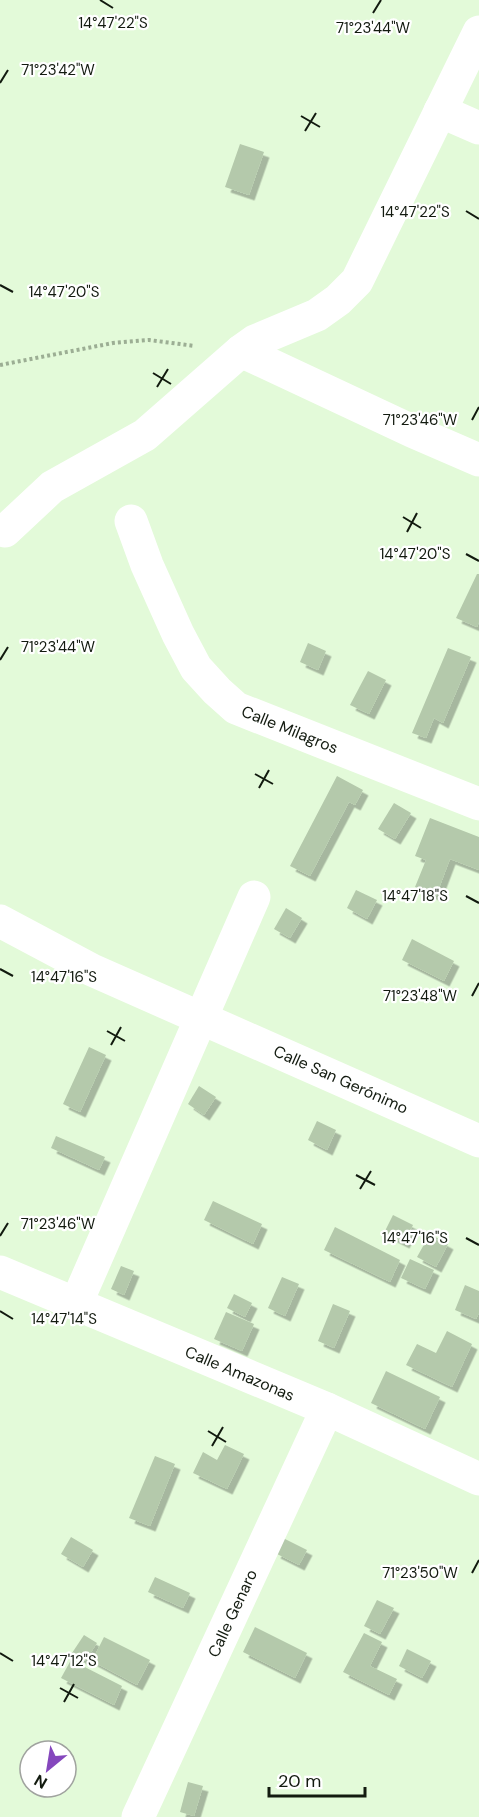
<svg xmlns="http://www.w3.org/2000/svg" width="479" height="1817" font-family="'DM Sans',sans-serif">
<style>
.building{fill:#b4c9ab;filter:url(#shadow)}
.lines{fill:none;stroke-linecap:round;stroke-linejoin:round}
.path{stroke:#9cae94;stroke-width:4;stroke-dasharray:3 3;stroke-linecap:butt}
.minor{stroke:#fff;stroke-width:33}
.ticks{fill:none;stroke:#121a0f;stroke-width:2}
.labels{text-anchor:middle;stroke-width:4.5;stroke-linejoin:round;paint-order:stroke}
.street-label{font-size:16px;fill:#121a0f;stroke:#fff}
.ticks-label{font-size:15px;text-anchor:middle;fill:#121a0f;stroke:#fff;stroke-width:4.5;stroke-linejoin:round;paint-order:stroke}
</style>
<defs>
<filter id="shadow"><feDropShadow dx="5.5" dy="5.5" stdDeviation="0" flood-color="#0004"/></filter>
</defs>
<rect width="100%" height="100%" fill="#e3fad9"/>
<g class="building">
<path d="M240 144 264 152 249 195 225 187Z"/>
<path d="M477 574H479V622L477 627 456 618Z"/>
<path d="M308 643 326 651 318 670 300 662Z"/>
<path d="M448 648 471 657 443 723 434 718 426 738 412 733Z"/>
<path d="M368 671 386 680 369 714 350 705Z"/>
<path d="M337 776 363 790 355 805 349 802 310 876 290 866Z"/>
<path d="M394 803 411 813 395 839 378 829Z"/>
<path d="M430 818 479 837V870L450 859 436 896 415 887 426 860 415 856Z"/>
<path d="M356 890 377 900 367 919 347 908Z"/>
<path d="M286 908 302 918 290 938 274 929Z"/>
<path d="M412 939 454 961 444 981 402 960Z"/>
<path d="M89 1047 106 1055 80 1112 63 1104Z"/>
<path d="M199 1086 216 1097 204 1115 188 1104Z"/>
<path d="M317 1121 336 1130 327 1150 308 1140Z"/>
<path d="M56 1136 105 1157 99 1170 51 1148Z"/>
<path d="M213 1201 262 1224 253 1244 204 1220Z"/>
<path d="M393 1215 413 1225 404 1243 384 1233Z"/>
<path d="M335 1227 400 1260 390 1282 324 1250Z"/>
<path d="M430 1234 448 1244 436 1267 417 1257Z"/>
<path d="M410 1259 434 1270 425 1289 401 1278Z"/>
<path d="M121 1266 134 1271 124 1295 111 1289Z"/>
<path d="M282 1277 299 1284 285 1316 268 1308Z"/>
<path d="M465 1285 479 1291V1313L476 1319 455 1310Z"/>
<path d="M234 1294 252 1303 245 1317 227 1308Z"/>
<path d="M333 1304 350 1311 334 1348 318 1341Z"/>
<path d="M226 1312 254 1324 242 1351 214 1339Z"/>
<path d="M447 1331 472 1344 452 1387 406 1365 417 1344 436 1353Z"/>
<path d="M386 1371 440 1397 425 1429 371 1403Z"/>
<path d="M225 1445 244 1454 227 1489 193 1473 203 1452 217 1460Z"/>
<path d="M155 1456 175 1464 150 1526 129 1518Z"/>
<path d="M71 1537 93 1550 83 1567 61 1554Z"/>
<path d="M283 1538 307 1550 299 1565 275 1553Z"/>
<path d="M155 1577 190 1593 183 1608 148 1592Z"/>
<path d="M377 1600 394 1608 380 1634 364 1626Z"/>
<path d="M255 1627 307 1653 295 1678 243 1652Z"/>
<path d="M364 1633 382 1642 370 1666 397 1679 389 1695 343 1672Z"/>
<path d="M84 1635 97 1643 85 1661 72 1653Z"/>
<path d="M104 1637 150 1660 137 1685 92 1661Z"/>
<path d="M407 1649 431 1661 422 1678 399 1666Z"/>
<path d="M71 1660 122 1686 114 1705 61 1678Z"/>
<path d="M188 1782 203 1786 194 1816 180 1812Z"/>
</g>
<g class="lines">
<path class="path" d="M0 365 113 343 149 340 195 346"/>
<g class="minor">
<path d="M440 111 479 128"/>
<path d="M241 351 412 431 479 460"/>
<path d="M131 521 147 565 178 634 196 668 217 691 236 708 479 804"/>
<path d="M5 531 52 487 145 435 241 351 255 341 317 315 338 300 357 281 479 32"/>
<path d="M0 921 92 970 479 1141"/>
<path d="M0 1272 327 1409 479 1479"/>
<path d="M76 1304 254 897"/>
<path d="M138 1817 327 1409"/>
</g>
</g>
<path class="ticks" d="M100 0 113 8M373 13 381 0M0 83 8 70M301 116 320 127M305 131 316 113M466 211 479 219M0 285 13 292M153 373 171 384M157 387 168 369M472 420 479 407M403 517 421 528M407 532 417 513M466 554 479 561M0 660 8 647M255 774 273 784M259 788 269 770M466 896 479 903M0 969 13 976M472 996 479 983M107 1031 125 1041M111 1045 121 1027M356 1175 375 1185M360 1189 371 1171M0 1236 8 1223M466 1238 479 1245M0 1311 13 1319M208 1431 226 1442M212 1446 223 1427M472 1573 479 1560M0 1653 13 1661M60 1688 78 1698M64 1702 74 1684"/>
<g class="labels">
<g class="street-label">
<text transform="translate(290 729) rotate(22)" y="6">Calle Milagros</text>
<text transform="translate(341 1079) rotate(24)" y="6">Calle San Gerónimo</text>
<text transform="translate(240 1373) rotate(23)" y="6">Calle Amazonas</text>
<text transform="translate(232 1613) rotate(-65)" y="6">Calle Genaro</text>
</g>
</g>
<g class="ticks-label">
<text x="113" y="28">14°47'22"S</text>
<text x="373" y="33">71°23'44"W</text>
<text x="58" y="75">71°23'42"W</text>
<text x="415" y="217">14°47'22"S</text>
<text x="64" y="297">14°47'20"S</text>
<text x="420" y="425">71°23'46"W</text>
<text x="415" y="559">14°47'20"S</text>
<text x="58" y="652">71°23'44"W</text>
<text x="415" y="901">14°47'18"S</text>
<text x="64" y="982">14°47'16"S</text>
<text x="420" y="1001">71°23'48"W</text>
<text x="58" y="1229">71°23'46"W</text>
<text x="415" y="1243">14°47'16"S</text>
<text x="64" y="1324">14°47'14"S</text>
<text x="420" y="1578">71°23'50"W</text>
<text x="64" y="1666">14°47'12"S</text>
</g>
<g transform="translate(48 1769) rotate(210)"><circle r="28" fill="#ffffff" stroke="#a0a39f" stroke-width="1.5"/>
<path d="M0-4.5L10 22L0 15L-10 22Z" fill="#8547bd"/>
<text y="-9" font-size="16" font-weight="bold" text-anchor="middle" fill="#121a0f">N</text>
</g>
<path d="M269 1787v9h96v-9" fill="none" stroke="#121a0f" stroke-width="3"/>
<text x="278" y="1787" font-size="18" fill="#121a0f" stroke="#ffffff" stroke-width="4.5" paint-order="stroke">20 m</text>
</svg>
